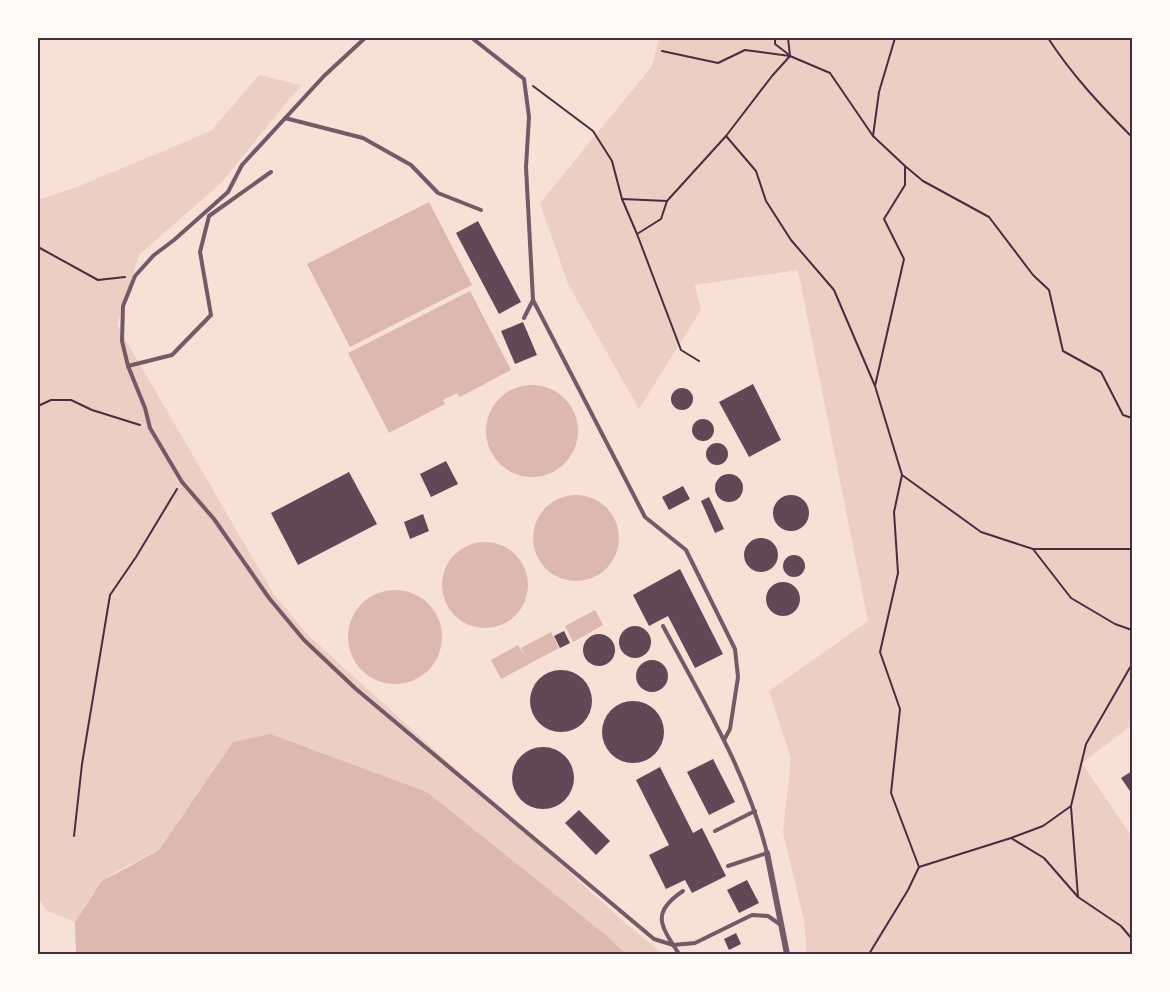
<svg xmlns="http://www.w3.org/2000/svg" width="1170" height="992" font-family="'PT Sans Narrow',sans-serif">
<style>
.green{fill:#ebcfc5}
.water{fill:#dcb8b0}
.building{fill:#644757}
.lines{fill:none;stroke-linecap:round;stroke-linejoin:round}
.path{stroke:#4a2c40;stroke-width:2}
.service{stroke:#755966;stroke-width:4}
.minor{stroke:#755966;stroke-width:6}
.neatline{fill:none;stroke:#4a2c40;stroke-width:2}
</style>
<rect width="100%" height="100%" fill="#f7e1d7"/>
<g class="green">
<path d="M659 38H1132V725L1082 763 1132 837V954H807L804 921 783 832 791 759 769 691 868 621 798 270 695 285 701 310 639 409 568 284 540 203 652 66Z"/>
<path d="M259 75 301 85 221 183 139 255 117 325 273 593 308 635 623 921 663 954H626L607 936 427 792 233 742 159 850 117 871 95 890 75 922 46 910 38 897V200L77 187 211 131Z"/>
</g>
<g class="water">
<path d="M429 202 472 285 350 347 307 264Z"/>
<path d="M470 291 511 370 460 397 457 393 443 400 445 404 389 433 348 353Z"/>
<circle cx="532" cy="431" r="46"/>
<circle cx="576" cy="538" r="43"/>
<circle cx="485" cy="585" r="43"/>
<circle cx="395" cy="637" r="47"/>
<path d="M595 610 603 625 573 642 565 626Z"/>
<path d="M551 632 559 648 501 679 491 660 518 645 525 657 521 648Z"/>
<path d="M270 734 427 792 607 936 626 954H76L75 922 101 882 159 850 233 742Z"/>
</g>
<g class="building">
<path d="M478 221 521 302 499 314 456 233Z"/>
<path d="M523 322 537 355 515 364 501 331Z"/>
<path d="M753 384 781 440 749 457 719 402Z"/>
<circle cx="682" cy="399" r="11"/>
<circle cx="703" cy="430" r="11"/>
<circle cx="717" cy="454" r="11"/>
<path d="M446 461 458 484 431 497 420 474Z"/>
<path d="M349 472 377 524 298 565 271 513Z"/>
<circle cx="729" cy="488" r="14"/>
<path d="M683 486 690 499 669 510 662 497Z"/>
<circle cx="791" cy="513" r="18"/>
<path d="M709 497 724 529 715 533 701 501Z"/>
<path d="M423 514 429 531 410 539 404 522Z"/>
<circle cx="761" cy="555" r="17"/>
<circle cx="794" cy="566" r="11"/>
<path d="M680 569 723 654 695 668 668 616 649 626 633 595Z"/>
<circle cx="783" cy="599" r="17"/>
<circle cx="635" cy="642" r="16"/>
<path d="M564 631 570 643 560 648 554 636Z"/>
<circle cx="599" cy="650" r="16"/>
<circle cx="652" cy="676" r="16"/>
<circle cx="561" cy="701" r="31"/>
<circle cx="633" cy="732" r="31"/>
<circle cx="543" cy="778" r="31"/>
<path d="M713 759 735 802 709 815 687 772Z"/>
<path d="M660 767 693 833 702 828 726 876 692 893 685 880 666 889 649 855 669 845 636 780Z"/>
<path d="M1132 771V794L1121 778Z"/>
<path d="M579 810 610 841 596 855 565 823Z"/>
<path d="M747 880 759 903 739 913 727 890Z"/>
<path d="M736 933 741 944 729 950 724 939Z"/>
</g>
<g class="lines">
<g class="path">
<path d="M775 38V44L788 54"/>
<path d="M1048 38C1072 75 1101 106 1132 137"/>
<path d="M662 51 718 63 745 50 790 56 830 73 873 136 905 166 923 181 989 217 1033 275 1049 290 1063 351 1101 372 1123 415 1132 418"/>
<path d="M533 86 593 131 612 161 622 199 637 234 681 350 699 361"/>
<path d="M726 136 756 171 766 201 791 240 834 290 875 386"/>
<path d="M873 136 879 92 895 38"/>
<path d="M905 166V185L884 219 904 259 875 386 902 475 894 512 898 573 880 652 900 709 891 793 919 867 1011 838 1044 858 1078 897 1121 926 1132 939"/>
<path d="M622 199 667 201"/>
<path d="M637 234 661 219 667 201 726 136 772 76 790 56 788 38"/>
<path d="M38 247 98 280 125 277"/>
<path d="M38 406 51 400H71L92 410 140 425"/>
<path d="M902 475 981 532 1033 549H1132"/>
<path d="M1033 549 1071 598 1115 624 1132 630"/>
<path d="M1071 807 1078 897"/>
<path d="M74 836 82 764 110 595 136 557 177 489"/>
<path d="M1011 838 1043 826 1071 806 1086 744 1132 664"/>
<path d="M869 954 908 890 919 867"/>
</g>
<g class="service">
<path d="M365 38 324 76 242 165 228 192 174 240 154 255 135 276 123 306 122 341 128 366 145 408 150 428 182 482 214 519 269 598 304 640 356 689 654 939 673 945 695 943 752 915 768 916 781 925"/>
<path d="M472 38 524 79 529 117 526 167 533 300"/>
<path d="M285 118 363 138 411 165 438 193 481 210"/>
<path d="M524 318 533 300 645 517 686 550 735 649 738 677 730 729 724 740"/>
<path d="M128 366 172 355 211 315 200 252 209 216 271 172"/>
<path d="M663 626C702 699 747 772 767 853L728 866"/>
<path d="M715 831 755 811"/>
<path d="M679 954C661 926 650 913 683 891"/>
</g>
<path class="minor" d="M767 853 787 954"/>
</g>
<rect width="1170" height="992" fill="none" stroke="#fffaf5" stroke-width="78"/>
<rect x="39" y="39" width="1092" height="914" class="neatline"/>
</svg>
